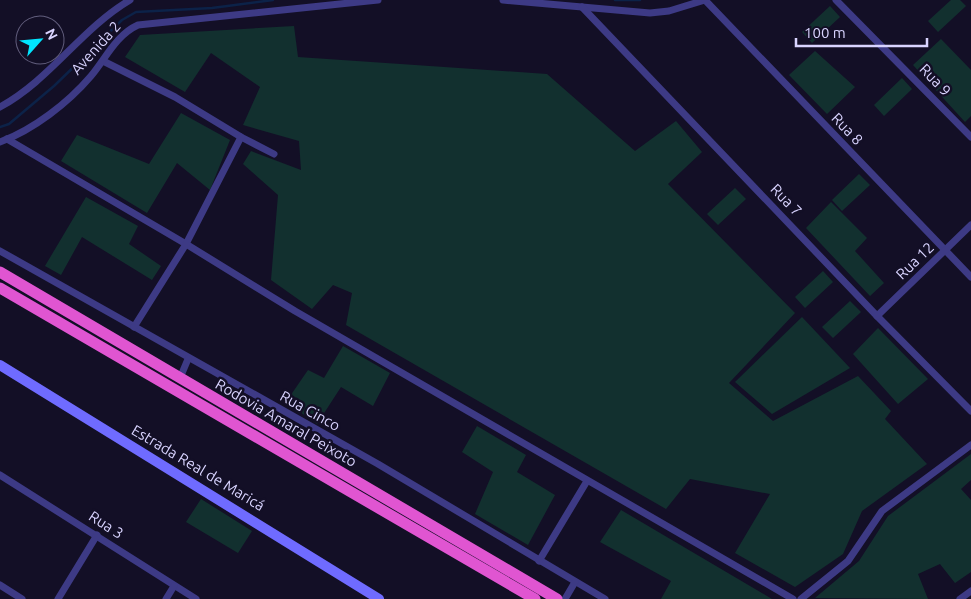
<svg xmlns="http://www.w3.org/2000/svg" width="971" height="599" font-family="Ubuntu,sans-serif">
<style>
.green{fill:#12302f}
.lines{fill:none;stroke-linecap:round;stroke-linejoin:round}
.stream{stroke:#0c2248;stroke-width:2.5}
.minor{stroke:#3d3a85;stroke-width:7}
.secondary{stroke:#6f6bff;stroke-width:10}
.trunk{stroke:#e055d1;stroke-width:11}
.labels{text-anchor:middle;stroke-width:5;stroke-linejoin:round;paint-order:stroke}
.street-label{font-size:15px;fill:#d9d4ff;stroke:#130f26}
</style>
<rect width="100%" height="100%" fill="#130f26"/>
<g class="green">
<path d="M951 0H960L966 6 938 32 928 21Z"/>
<path d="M830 6 840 17 812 43 802 32Z"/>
<path d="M294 26 298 57 547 74 635 151 676 121 702 152 668 184 795 313 729 383 773 421 858 376 891 411 885 419 927 464 862 511 843 554 795 587 735 553 770 494 690 479 666 509 346 325 352 293 333 285 312 309 271 280 278 195 243 164 251 151 301 170 299 141 243 125 260 87 211 53 185 92 125 57 140 35Z"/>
<path d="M941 39 971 70V116L965 122 913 65Z"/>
<path d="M815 51 855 87 827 114 789 75Z"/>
<path d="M902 78 912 89 884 116 874 105Z"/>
<path d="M181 113 230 140 210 190 177 163 147 213 61 161 77 135 149 164Z"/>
<path d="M859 174 870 185 842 211 832 200Z"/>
<path d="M735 188 746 199 718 225 707 214Z"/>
<path d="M86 197 138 226 129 244 161 266 152 280 82 237 61 275 45 266Z"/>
<path d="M831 202 867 238 855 251 884 283 870 296 806 228Z"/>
<path d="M823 271 833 282 805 308 795 297Z"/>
<path d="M850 301 861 312 833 338 822 327Z"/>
<path d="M802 317 850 368 772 414 735 382Z"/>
<path d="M878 328 928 379 898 404 853 354Z"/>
<path d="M343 346 390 373 373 406 341 387 317 424 286 402 308 370 324 378Z"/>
<path d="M477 426 526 455 517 472 555 495 528 545 475 514 493 472 462 452Z"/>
<path d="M971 454V480L961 489 971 500V572L955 583 940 564 918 574 928 599 815 598 859 561 888 516Z"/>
<path d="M201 499 252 531 238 553 186 522Z"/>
<path d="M621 510 772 599H661L671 581 600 542Z"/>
</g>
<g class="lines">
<g class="stream">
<path d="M615 0H640"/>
<path d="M0 127 9 124 54 86 122 20 136 12 212 8 273 0"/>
</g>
<g class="minor">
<path d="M503 0 650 13 669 11 705 0"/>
<path d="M705 0 971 277"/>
<path d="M836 0 971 137"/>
<path d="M582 7 877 316 971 411"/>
<path d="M103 61 175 97 241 137 274 154"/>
<path d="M0 107C50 80 81 29 130 0"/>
<path d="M7 139 186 244 295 311 793 599"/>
<path d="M0 142C33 130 68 103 91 76 106 58 116 35 138 25L378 0"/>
<path d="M0 251 378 464 605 599"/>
<path d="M877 316 971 225"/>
<path d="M134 327 186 244 241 137"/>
<path d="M180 378 188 359"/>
<path d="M0 475 196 599"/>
<path d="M539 561 587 481"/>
<path d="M0 585 22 599"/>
<path d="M58 599 97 535"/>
<path d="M166 599 174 586"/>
<path d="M565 599 575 582"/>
<path d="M801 599 848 561 882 511 971 445"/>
<path d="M960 599 971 591"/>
</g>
<path class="secondary" d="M0 365 379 599"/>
<g class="trunk">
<path d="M0 272 557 599"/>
<path d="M0 288 535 599"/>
</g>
</g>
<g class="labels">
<g class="street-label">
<text transform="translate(96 48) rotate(-48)" y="5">Avenida 2</text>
<text transform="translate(935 80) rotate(46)" y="5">Rua 9</text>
<text transform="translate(847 129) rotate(46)" y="5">Rua 8</text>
<text transform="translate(786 200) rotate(46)" y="5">Rua 7</text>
<text transform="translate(915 261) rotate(-44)" y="5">Rua 12</text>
<text transform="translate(310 411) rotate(29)" y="5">Rua Cinco</text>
<text transform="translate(286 423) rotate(30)" y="5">Rodovia Amaral Peixoto</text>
<text transform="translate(198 468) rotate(31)" y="5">Estrada Real de Maricá</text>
<text transform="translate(106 525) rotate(33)" y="5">Rua 3</text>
</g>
</g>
<g transform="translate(40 40) rotate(63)"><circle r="24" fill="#130f26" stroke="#625e7d"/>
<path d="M0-4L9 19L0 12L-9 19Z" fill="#00e5ff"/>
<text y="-8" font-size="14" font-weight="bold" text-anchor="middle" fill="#d9d4ff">N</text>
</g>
<path d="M796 38v8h131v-8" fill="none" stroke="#d9d4ff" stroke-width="2.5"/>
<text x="804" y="38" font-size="15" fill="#d9d4ff" stroke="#130f26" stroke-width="4" paint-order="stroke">100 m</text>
</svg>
